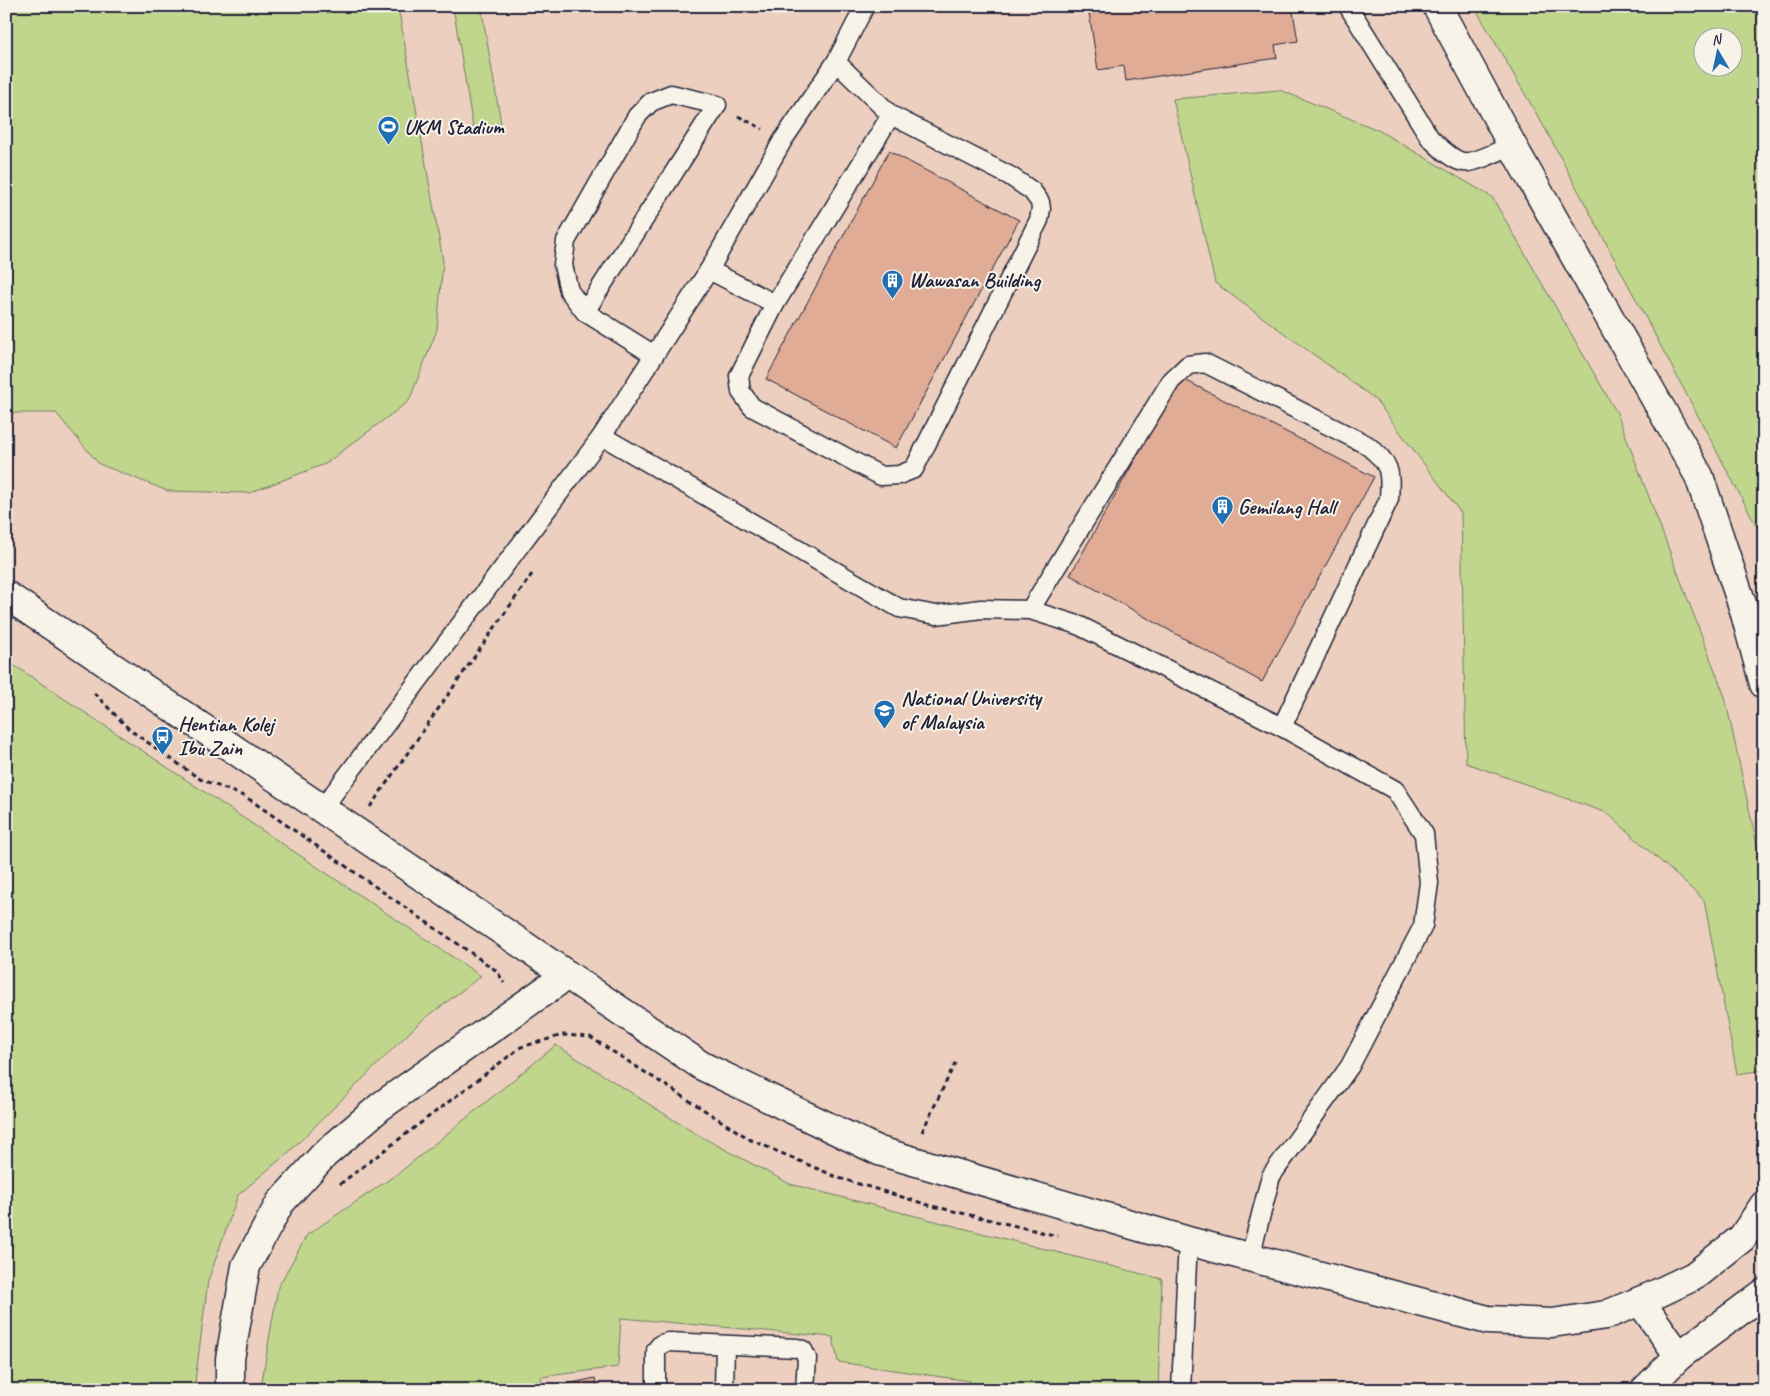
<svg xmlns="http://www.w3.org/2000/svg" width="1770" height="1396" font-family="Caveat,sans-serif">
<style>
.built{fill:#eccfbe;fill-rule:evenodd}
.green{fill:#c0d68c;stroke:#717c64;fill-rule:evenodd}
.building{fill:#e1ac95;stroke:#22223b}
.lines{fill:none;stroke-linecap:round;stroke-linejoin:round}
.lane-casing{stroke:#22223b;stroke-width:21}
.street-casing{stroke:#22223b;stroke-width:31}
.path{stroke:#22223b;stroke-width:3;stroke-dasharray:5 4;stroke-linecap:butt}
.lane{stroke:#f7f3e8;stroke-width:18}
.street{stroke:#f7f3e8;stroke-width:28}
.labels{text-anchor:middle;stroke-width:4;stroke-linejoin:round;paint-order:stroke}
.poi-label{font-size:21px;font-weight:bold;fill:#22223b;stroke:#f7f3e8;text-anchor:start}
</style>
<rect width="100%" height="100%" fill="#f0decf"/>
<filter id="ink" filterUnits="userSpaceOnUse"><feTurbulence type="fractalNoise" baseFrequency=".02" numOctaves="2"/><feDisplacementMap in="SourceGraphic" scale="10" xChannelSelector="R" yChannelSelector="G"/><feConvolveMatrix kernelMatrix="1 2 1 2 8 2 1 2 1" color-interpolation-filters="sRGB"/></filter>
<g filter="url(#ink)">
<path class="built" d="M6 6H1764V1390H6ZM1702 38H1732V68H1702Z"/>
<g class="green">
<path d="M6 6H398L443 261 437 330 409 401 325 464 249 493 168 491 99 464 56 413H6Z"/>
<path d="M453 6H481L501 123 473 128Z"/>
<path d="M1474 6H1764V540L1547 132ZM1702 38H1732V68H1702Z"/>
<path d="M1280 90 1378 130 1492 197 1617 413 1725 697 1764 878V1070L1737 1074 1704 900 1607 813 1466 763 1461 513 1375 399 1215 283 1173 99Z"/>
<path d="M6 660 481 976 419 1023 290 1151 238 1195 208 1281 194 1390H13L6 1369Z"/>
<path d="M556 1045 696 1134 790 1184 1162 1279 1158 1390H969L970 1381 838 1362 833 1337 621 1318 618 1367 541 1377 542 1390H262V1381L278 1287 307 1235 400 1172Z"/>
</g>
<g class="building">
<path d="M1088 6H1292L1298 41 1275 45 1277 58 1126 81 1124 66 1098 70Z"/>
<path d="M889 151 1019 220 896 448 766 379Z"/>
<path d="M1181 378 1374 477 1262 682 1070 575Z"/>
<path d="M595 1378 598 1390H559L558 1386Z"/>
</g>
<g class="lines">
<defs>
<g id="lane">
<path d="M1348 6 1430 138C1438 146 1452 160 1463 162 1474 164 1501 150 1512 145"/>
<path d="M709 270 775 304 891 115 836 62"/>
<path d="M775 304 739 376 741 392 752 407 881 476 899 475 914 469 1039 220 1041 209 1040 202 1032 191 1010 176 891 115"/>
<path d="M585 312 717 105 671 94 651 102 637 116 566 241 563 265 569 291 585 312 654 355"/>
<path d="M602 436 899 608 936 615 981 609 1030 610 1078 625 1282 727 1395 790 1424 834 1429 883 1423 926 1350 1066 1271 1176 1250 1257"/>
<path d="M1030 610 1171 381 1188 365 1205 363 1367 445C1390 464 1391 469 1389 499L1282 727"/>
<path d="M322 809 602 436 709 270 783 140 836 62 865 6"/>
<path d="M656 1390V1350L661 1344 668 1342 797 1348 803 1350 807 1358 805 1390"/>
<path d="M724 1390 725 1345"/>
<path d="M1181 1390 1188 1241"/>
</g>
<g id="street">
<path d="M1437 6 1512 145 1699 476 1744 610 1764 684"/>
<path d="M6 595 702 1066 879 1151 1188 1241 1488 1320 1552 1323 1606 1315 1652 1296 1694 1276 1742 1238 1764 1205"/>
<path d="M1640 1301 1679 1356"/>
<path d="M230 1390V1359L246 1266 280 1203 324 1155 381 1106 567 975"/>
<path d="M1645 1390 1679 1356 1764 1293"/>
</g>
</defs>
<use href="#lane" class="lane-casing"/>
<use href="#street" class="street-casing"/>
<g class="path">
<path d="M738 116 763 129"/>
<path d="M94 693 130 730 200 779 246 797 497 971 504 983"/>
<path d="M370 807 532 574"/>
<path d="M922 1132 956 1061"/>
<path d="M340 1184 521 1047 563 1035 590 1037 751 1140 839 1178 932 1206 1058 1236"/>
</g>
<use href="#lane" class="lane"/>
<use href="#street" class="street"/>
</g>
</g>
<defs>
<symbol id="stadium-pin" viewBox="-11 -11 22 30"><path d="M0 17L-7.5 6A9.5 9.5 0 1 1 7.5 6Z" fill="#1f6fb2" stroke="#f7f3e8"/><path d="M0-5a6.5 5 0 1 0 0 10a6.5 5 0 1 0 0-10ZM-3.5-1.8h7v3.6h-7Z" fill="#fff"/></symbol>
<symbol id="building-pin" viewBox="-11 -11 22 30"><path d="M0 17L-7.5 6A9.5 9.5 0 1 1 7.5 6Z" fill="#1f6fb2" stroke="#f7f3e8"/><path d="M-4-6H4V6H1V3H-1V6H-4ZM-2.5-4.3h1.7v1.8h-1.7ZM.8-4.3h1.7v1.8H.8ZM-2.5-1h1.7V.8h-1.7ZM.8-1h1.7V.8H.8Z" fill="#fff"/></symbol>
<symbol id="university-pin" viewBox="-11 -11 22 30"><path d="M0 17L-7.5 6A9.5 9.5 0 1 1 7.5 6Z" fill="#1f6fb2" stroke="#f7f3e8"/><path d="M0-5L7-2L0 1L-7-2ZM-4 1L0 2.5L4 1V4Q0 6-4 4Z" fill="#fff"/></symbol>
<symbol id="bus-pin" viewBox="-11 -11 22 30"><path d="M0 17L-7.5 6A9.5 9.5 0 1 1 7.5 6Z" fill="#1f6fb2" stroke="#f7f3e8"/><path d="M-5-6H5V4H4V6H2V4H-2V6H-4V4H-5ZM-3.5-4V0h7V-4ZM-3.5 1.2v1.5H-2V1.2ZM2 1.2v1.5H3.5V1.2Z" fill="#fff"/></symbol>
</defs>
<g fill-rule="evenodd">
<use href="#stadium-pin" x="376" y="114" width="25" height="34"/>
<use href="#building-pin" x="880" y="268" width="25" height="34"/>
<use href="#building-pin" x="1210" y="494" width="25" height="34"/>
<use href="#university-pin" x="872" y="698" width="25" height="34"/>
<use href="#bus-pin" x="150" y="724" width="25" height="34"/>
</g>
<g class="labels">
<g class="poi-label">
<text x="404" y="134">UKM Stadium</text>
<text x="909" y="287">Wawasan Building</text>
<text x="1238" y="514">Gemilang Hall</text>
<text x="901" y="705">National University<tspan x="901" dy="24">of Malaysia</tspan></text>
<text x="178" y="731">Hentian Kolej<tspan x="178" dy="24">Ibu Zain</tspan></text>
</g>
</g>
<rect width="1770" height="1396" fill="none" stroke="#f7f3e8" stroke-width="25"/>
<rect x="12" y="12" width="1745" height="1371" fill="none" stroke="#22223b" stroke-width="2" filter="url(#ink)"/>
<g transform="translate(1718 52) rotate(351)"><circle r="24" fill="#f7f3e8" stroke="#a29fa3"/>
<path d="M0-4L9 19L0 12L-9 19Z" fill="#1f6fb2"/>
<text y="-8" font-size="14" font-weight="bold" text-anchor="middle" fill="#22223b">N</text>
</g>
</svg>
